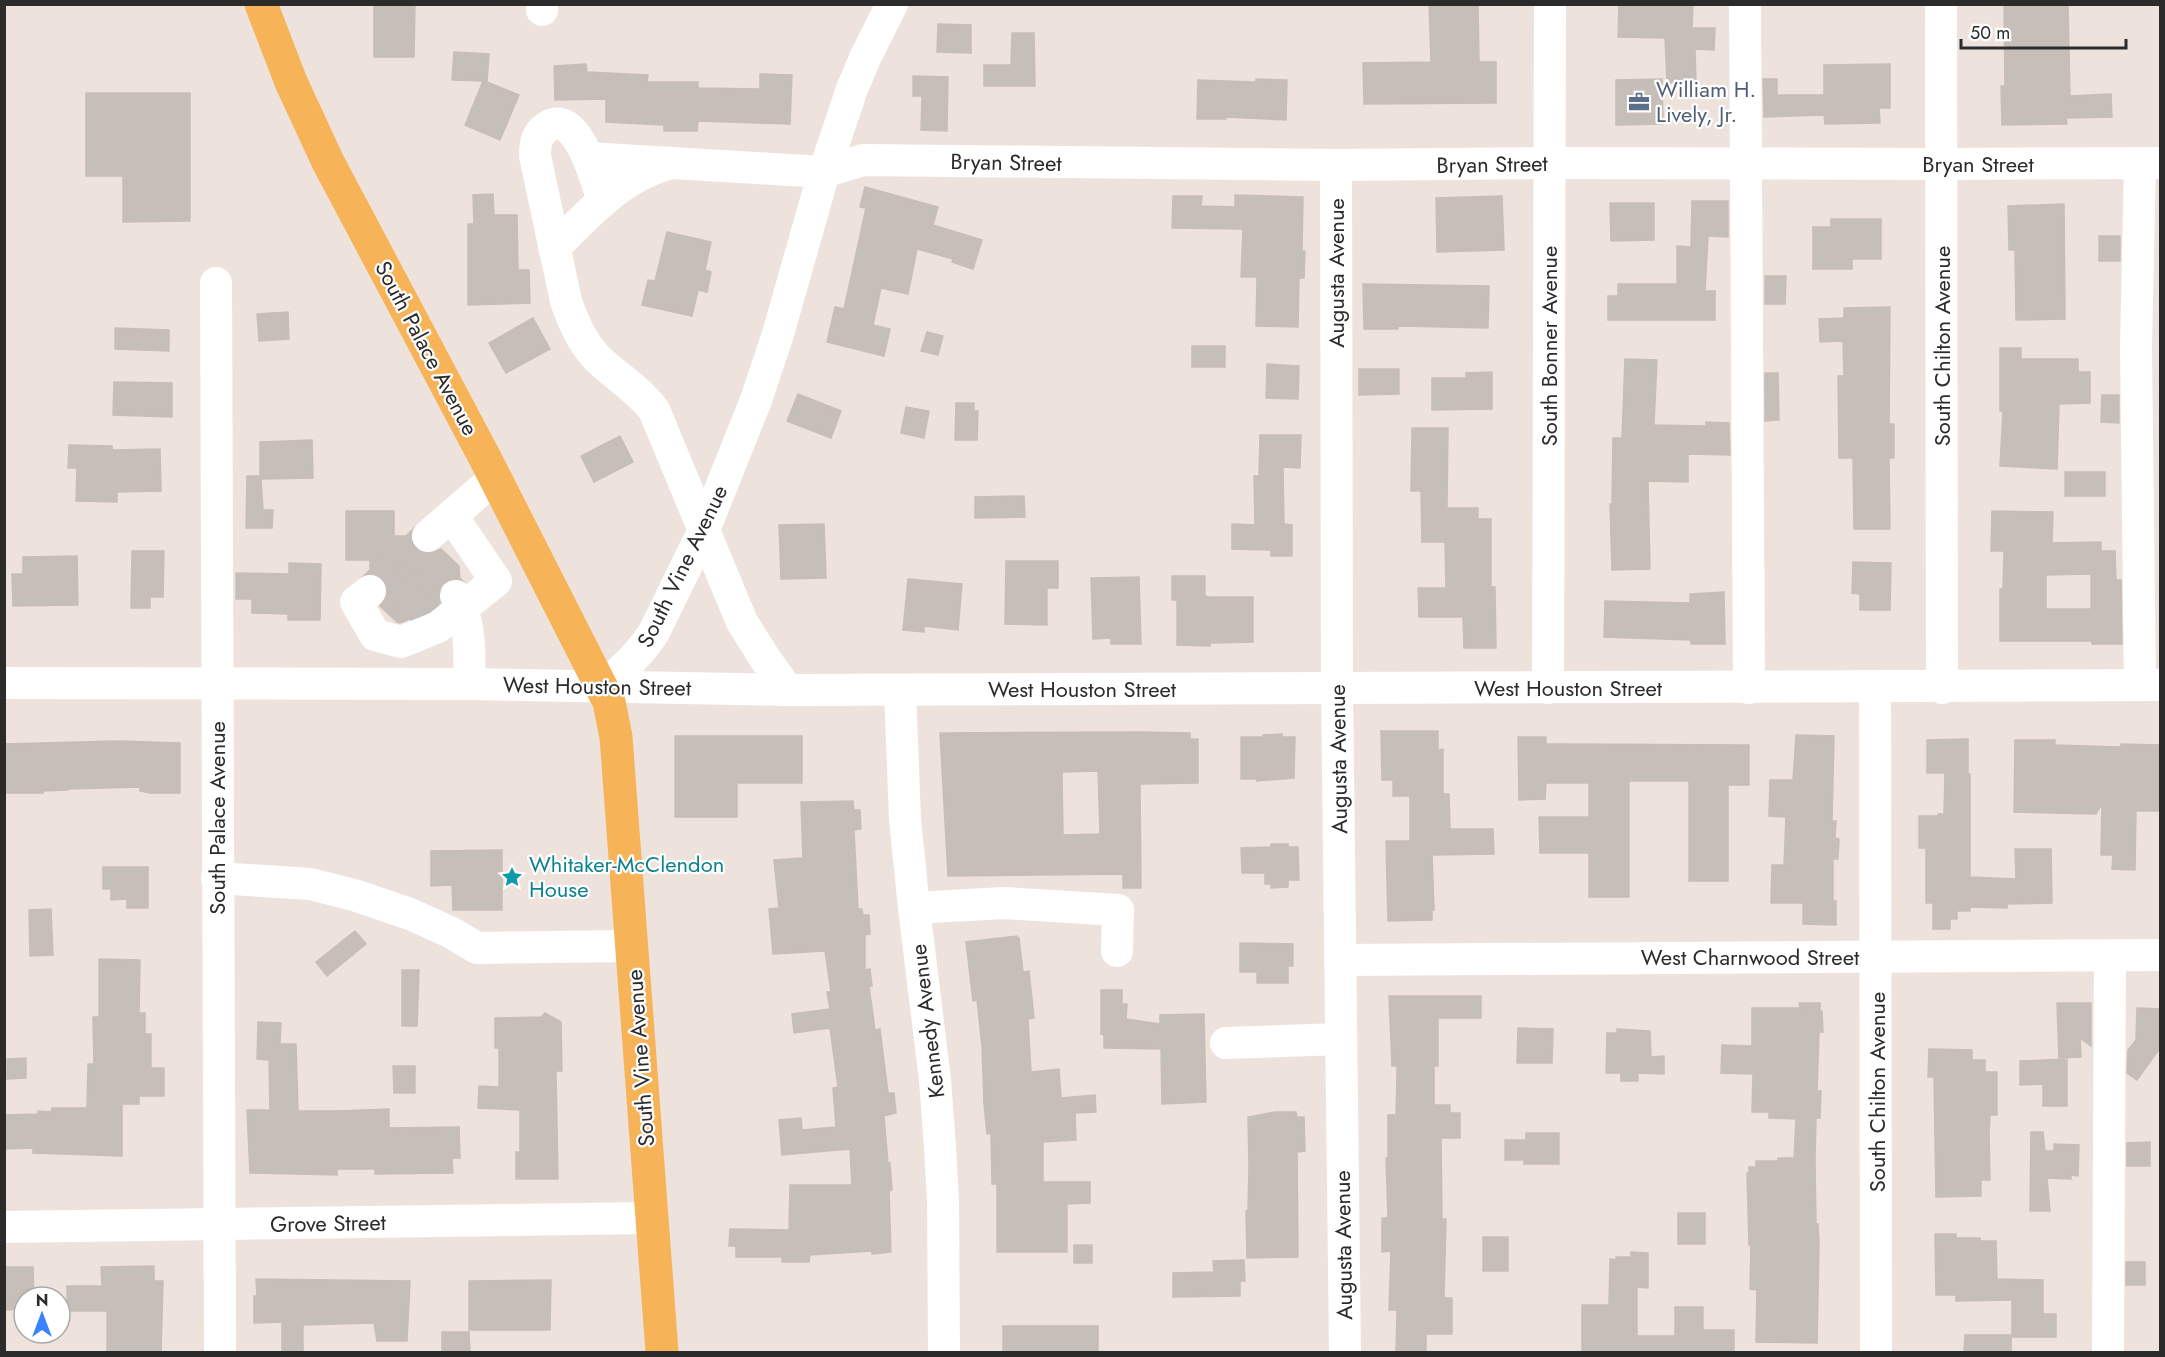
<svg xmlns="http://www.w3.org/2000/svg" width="2165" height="1357" font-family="Jost,sans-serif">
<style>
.building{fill:#c6beb8;stroke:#c9beb6;stroke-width:1.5;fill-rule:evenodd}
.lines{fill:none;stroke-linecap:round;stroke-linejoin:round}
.minor-tunnel{stroke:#c6beb9;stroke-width:32;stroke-dasharray:32 16;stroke-linecap:butt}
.minor{stroke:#fff;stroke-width:32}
.major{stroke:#f6b358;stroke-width:33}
.labels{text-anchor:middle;stroke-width:4.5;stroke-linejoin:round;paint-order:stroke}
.service-label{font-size:22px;fill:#4e5e75;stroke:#fff;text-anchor:start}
.street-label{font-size:22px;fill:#2b2b2b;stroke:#fff}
.culture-label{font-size:22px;fill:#0d838f;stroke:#fff;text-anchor:start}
</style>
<rect width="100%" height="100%" fill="#ede3dc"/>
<g class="building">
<path d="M374 4H415L414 57H374Z"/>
<path d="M1429 4H1478L1479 62H1496V103L1364 104 1363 63 1431 62Z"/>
<path d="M1619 4H1693L1692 28H1715L1714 50 1695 49 1696 82 1667 83 1665 38 1618 37Z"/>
<path d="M2004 4H2068L2070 96 2111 94 2112 117 2066 118 2067 124 2002 125 2001 86H2005Z"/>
<path d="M938 24 971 25V53L937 52Z"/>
<path d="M1012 33H1034L1035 86H984V65H1011Z"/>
<path d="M454 52 489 54 487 82 519 95 500 140 465 125 483 81 452 80Z"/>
<path d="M586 64 587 72 648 75 647 82H698V88L760 89V74L792 75 790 124 698 121 697 131H664V125L606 122V99L555 100 554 66Z"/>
<path d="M1890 64V108H1879L1880 123 1825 124 1824 115 1764 117 1763 79H1777V95H1824V65Z"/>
<path d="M913 76 948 77 947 131 921 130 922 96H913Z"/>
<path d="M1256 79 1287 80 1286 120 1226 117V119H1197L1198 80 1256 82Z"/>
<path d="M1662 79 1663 124 1616 125V80Z"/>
<path d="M86 93H190V221L123 222V176H86Z"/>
<path d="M865 187 938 207 933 225 982 240 973 269 952 262 953 259 917 249 908 294 881 288 873 325 890 329 884 356 827 342 835 307 844 309 866 208 860 207Z"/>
<path d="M493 194 494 215H517L518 270H529L530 303 468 305V224H474L473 195Z"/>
<path d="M1235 195 1303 197 1302 251H1305L1304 278H1299L1298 327 1256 326 1257 277H1241L1243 229 1172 228 1173 196H1202L1201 206 1235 207Z"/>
<path d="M1502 196 1504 250 1437 252 1436 198Z"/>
<path d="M1692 201H1728V237L1708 236 1705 291H1715V320H1608V296H1618V284H1677V246L1691 247Z"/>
<path d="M1610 203H1654V240L1611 241Z"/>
<path d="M2064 204 2065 319 2016 320 2015 250H2009L2008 206Z"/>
<path d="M1831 219H1881V259H1852V269H1813V227H1831Z"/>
<path d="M667 232 711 242 705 270 711 272 707 292 698 290 692 316 642 305 648 280 655 281Z"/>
<rect x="2099" y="236" width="21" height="25"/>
<path d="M1765 276H1786L1785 304H1765Z"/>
<path d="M1363 284 1489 286 1488 328 1398 326V329H1364Z"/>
<path d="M1890 307 1889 424H1894V458H1889L1890 529H1854L1853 458H1839L1838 376H1844L1843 341 1820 342 1819 319 1844 318V308Z"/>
<path d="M288 312 289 339 259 341 257 314Z"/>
<path d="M533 318 550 349 506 373 489 343Z"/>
<path d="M115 328 169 330V351L115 349Z"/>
<path d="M927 332 943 336 938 355 921 351Z"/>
<rect x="1192" y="346" width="33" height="21"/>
<path d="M2000 348H2021V359H2078V372H2090V403L2059 404 2057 469 2000 466 2003 411H2000Z"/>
<path d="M1625 359 1657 360 1654 425 1706 426V422L1729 423 1730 455 1688 454V482L1648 481 1650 569 1612 570 1610 504H1612L1613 438H1622Z"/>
<path d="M1267 364 1299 366 1298 399 1266 398Z"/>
<path d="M1359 369H1399V394L1359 395Z"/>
<path d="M1492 372V409L1432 410V378H1466V373Z"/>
<path d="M1765 373H1778L1779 420 1765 421Z"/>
<path d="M114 382 172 383V417L113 415Z"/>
<path d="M798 394 841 411 831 438 787 421Z"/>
<path d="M2102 395H2119V423L2101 422Z"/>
<path d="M956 403H974V411H978L977 440H955Z"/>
<path d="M906 407 929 411 924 438 901 433Z"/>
<path d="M1412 428H1448L1447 508H1478V519H1491V587H1495L1496 648H1464L1463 617H1419L1418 588H1446L1445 542H1422L1421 491H1411Z"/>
<path d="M1260 435H1301L1300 468 1283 467 1284 524 1292 525V556H1271V550L1232 549V524L1255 525 1254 476H1259Z"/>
<path d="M620 436 633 462 594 482 581 456Z"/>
<path d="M312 440 313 478 261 479 263 510H273L272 528H246L247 476H260V442Z"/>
<path d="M69 445 112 446V450L160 449 161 491 117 492V502L76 501 77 468H68Z"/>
<rect x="2065" y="472" width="40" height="24"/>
<path d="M1024 496 1025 517 975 518V497Z"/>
<path d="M346 511H394V536H411L414 547 423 553H432L441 549 459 566 460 579 449 580 442 585 438 594 440 603 429 611 400 623 397 622 380 606 386 598 388 588 384 579 377 575 370 573V560H346Z"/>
<path d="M1992 511 2053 512 2052 543 2101 542V551H2115L2116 580H2121L2122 644H2092V641H2000V589H2003L2004 551H1991ZM2091 574V609H2046V575Z"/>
<path d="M824 524 826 578 781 579 779 525Z"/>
<path d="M132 551H164L163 597H150V608H131Z"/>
<path d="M77 556 78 605 13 606 12 574H23V557Z"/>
<path d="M1006 561H1058V588H1047V625L1005 624Z"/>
<path d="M1853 562 1891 563 1890 610H1860V594L1852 593Z"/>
<path d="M289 563 321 564 320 620H288V614L252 613V599H236V573L289 574Z"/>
<path d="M1172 576H1205V596L1210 597H1253V642L1210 643V646L1177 645V600H1172Z"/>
<path d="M1139 577 1141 644H1111V638L1093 639 1091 578Z"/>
<path d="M908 579 962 584 958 630 924 626V632L903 630Z"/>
<path d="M1724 592 1725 644H1691V640L1604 637 1605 601 1690 603V594Z"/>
<path d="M1381 731H1438V750L1443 749V794H1449L1450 829H1493L1494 854 1432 855 1434 910H1432V920L1388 921 1386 841H1410V796H1393V780H1382Z"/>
<path d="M1139 732 1190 733V739H1198V783L1140 784 1141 888H1123V874L948 876 940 733ZM1098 771 1100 834 1063 835 1062 772Z"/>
<path d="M1282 734V737H1295L1294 778 1257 781V779H1241V737H1263V735Z"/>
<path d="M1796 735 1834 736 1832 821H1836L1835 838 1839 839 1838 859H1833V901H1836V925L1803 924V903H1771L1772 865H1784L1786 817 1769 816 1770 780H1793Z"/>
<path d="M675 736H802V783H737V817H675Z"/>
<path d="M1518 737H1546V744H1559L1749 745V785H1728V881H1689V781H1629V897H1589V853H1540L1539 817H1589V783H1546L1545 799 1519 800Z"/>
<path d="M1968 739V774H1970V877L2016 879 2015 849H2051L2052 903 2007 904V908L1970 907V911H1957V919H1950V929H1933V903H1926V848H1919V816H1938V814H1944L1945 773H1927V740Z"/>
<path d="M2015 740H2055V745L2121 747V744L2160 745V805H2159V811H2136L2135 870 2112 869 2113 855H2101L2102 804 2096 814 2014 812Z"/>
<path d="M118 741 180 743V793H150L140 791V787L68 789V790L43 791V793H4V744Z"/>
<path d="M853 801 854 810H860L861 829 854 830 858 909H862L863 915H869L870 934 865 935V970L870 969 872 986H869L875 1030 880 1029 888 1093H894L896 1113 884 1116 888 1163H890L892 1190 889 1191 891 1252 872 1254V1251L810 1255 809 1262H782V1257H736V1246H729L730 1229 789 1230 790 1185H852L850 1149 782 1155 779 1120 801 1118 802 1130 836 1127 833 1088 838 1087 830 1028 794 1033 792 1014 830 1009 827 992H831L825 951 773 954 769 909 779 908 774 860 803 858 801 802Z"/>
<path d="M1271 844H1288V847H1298L1299 880H1288V887L1271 888V884H1265V873H1242L1241 848 1271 847Z"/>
<path d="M502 850V910H453L452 885 431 886V851Z"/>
<path d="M103 867H148V908H127V899L111 900V889H103Z"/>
<path d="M51 909 53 955 30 956 29 910Z"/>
<path d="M355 931 366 944 327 976 316 962Z"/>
<path d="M1017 936V939L1019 938 1023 972 1029 971 1034 1018 1028 1019 1031 1072 1059 1069 1061 1098 1095 1095 1096 1112 1075 1113 1076 1140 1043 1142V1182H1090V1203L1067 1204V1252H997V1184H992L991 1133 987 1134 984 1104 982 1046 977 1000 973 1001 966 942Z"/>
<path d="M1240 943 1293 944V966H1288V983H1257V972H1240Z"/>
<path d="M99 959 140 960 139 1013H145V1034H151V1068H164V1096H139V1104H122V1156L33 1153V1148L4 1149V1115L38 1114V1111L51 1112 52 1108H87L88 1064H94L93 1017H99Z"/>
<path d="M402 970H419L417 1026H402Z"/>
<path d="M1101 990H1122V1004H1127L1126 1019 1160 1024V1015L1204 1014 1206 1102 1162 1104 1161 1049 1104 1048V1035L1101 1034Z"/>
<path d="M1389 996H1481V1018H1438V1066H1434V1105H1450V1113H1460V1138H1441L1442 1219H1446L1444 1298H1452V1334H1426V1353H1396L1397 1310H1389L1391 1251 1382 1252V1218H1388L1386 1158H1388V1115H1396L1397 1074V1066H1392Z"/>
<path d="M1799 1003H1820V1011H1822L1823 1032H1819L1817 1091H1821L1820 1118H1816L1815 1161 1816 1224H1818L1819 1244 1817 1343 1756 1342 1757 1290 1750 1289 1751 1245H1749L1747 1173H1749V1167H1756V1161H1778V1158H1794L1796 1119 1769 1118V1112H1752L1753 1074 1721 1073 1722 1045 1752 1046V1008H1800Z"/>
<path d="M2057 1003H2091V1046L2080 1038 2081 1057 2059 1058Z"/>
<path d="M2137 1008 2160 1009V1048L2137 1080 2127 1073 2128 1050 2136 1040Z"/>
<path d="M545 1013 561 1022 562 1071H556L558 1179H516V1152H520V1110L478 1108 479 1086 499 1087V1048H495V1018L541 1017Z"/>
<path d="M258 1022 281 1023 280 1044H296L298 1111H338L389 1109V1128L459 1127 460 1158H452L453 1173 375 1174V1169H337V1175L250 1173 247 1110H270L269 1060 257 1059Z"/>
<path d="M1518 1028 1553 1029 1552 1063H1517Z"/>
<path d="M1617 1029 1650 1031 1651 1057 1664 1056V1074L1638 1073V1081H1621V1073H1606L1607 1033H1617Z"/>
<path d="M1929 1049 1972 1050V1060H1985V1072H1997V1115H1990L1989 1133 1990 1180H1981V1196L1936 1197 1934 1077H1928Z"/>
<path d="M26 1058V1078L7 1079V1059Z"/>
<path d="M2067 1059V1106H2043V1084L2020 1085V1061Z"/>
<path d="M393 1066H415V1093H394Z"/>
<path d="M1275 1112H1296L1297 1117H1304L1305 1151 1297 1152 1298 1257 1247 1258 1246 1211H1248L1249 1166 1248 1117Z"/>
<path d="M2031 1132H2043L2045 1151H2054V1144L2079 1145 2078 1176 2071 1175V1179L2047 1178 2050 1211H2030Z"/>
<path d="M1526 1133H1559V1164H1524V1160H1505V1140H1526Z"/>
<path d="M2150 1142V1166H2127V1143Z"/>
<rect x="1678" y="1213" width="27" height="31"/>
<path d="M1935 1234H1956V1238H1980V1241H1996L1997 1279 2043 1280V1314H2056V1337H2012V1300L1956 1301V1295H1936Z"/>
<rect x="1483" y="1237" width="25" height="34"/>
<rect x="1074" y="1245" width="18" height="18"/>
<path d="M1631 1252 1648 1253V1288L1637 1287V1336H1675V1307H1703V1330H1734V1353H1582V1305H1609L1610 1259 1616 1260V1257H1631Z"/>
<path d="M1244 1260 1245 1281H1240V1296L1173 1297V1273L1214 1272 1213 1261Z"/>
<rect x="2126" y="1262" width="19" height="23"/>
<path d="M154 1266V1281H163L161 1353H107V1311H67V1286H102L101 1267Z"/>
<path d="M5 1267H33L34 1297H24V1309L6 1310Z"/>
<path d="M256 1279 410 1281 407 1341H377L374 1323 303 1325V1353H282V1322L254 1323V1296H257Z"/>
<path d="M551 1280 550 1330H469V1281Z"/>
<rect x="1003" y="1326" width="95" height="27"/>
<path d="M442 1332H469L470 1351H442Z"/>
<path d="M1965 1335H2011V1353H1964Z"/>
</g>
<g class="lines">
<g class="minor-tunnel">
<path d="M412 551 456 596"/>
<path d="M388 574 430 618"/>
<path d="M370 591 428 536"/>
</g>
<g class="minor">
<path d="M542 4V10"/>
<path d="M1745 4 1749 688"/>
<path d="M1941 4 1942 688"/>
<path d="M588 158 824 172 863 160 1336 165 1549 163 1942 164 2160 163"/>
<path d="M2140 163 2136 348 2140 685"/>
<path d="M1336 165 1337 687 1345 1352"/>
<path d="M603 201C597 183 577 106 547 127 536 134 535 145 535 156L566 301C573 322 582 343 598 359 617 377 638 389 654 410L742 622 764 657 787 690"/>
<path d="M554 248C589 214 618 179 665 165"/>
<path d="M216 283 220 1352"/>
<path d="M428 536 495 478"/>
<path d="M370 591 356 602 375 635 401 642 438 627 496 581 452 516"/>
<path d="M456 596C471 623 470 653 469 684"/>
<path d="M4 683 469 684 787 690 2160 685"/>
<path d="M603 686C623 670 640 654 654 632L704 530 756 400 778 334 824 172 852 89 865 58 892 4"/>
<path d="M1875 687 1876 1352"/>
<path d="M1548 688 1550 4"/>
<path d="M900 690 905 819 914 908 935 1080 940 1147 943 1200 944 1352"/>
<path d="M217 878 310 884 354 895 410 914 450 932 477 948 632 946"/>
<path d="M914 908 1004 903 1118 910 1117 951"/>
<path d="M1340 960 2160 955"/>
<path d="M1226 1043 1340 1039"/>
<path d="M4 1227 651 1218"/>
<path d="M2108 1352 2110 956"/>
</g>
<path class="major" d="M261 4 291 82 328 162 485 458 609 702 616 737 662 1352"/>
</g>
<defs>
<symbol id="office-bare" viewBox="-9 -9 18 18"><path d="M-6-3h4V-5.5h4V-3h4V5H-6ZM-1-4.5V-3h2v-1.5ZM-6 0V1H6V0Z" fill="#5c6f8a" stroke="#fff" stroke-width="2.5" paint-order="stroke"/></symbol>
<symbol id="sight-bare" viewBox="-9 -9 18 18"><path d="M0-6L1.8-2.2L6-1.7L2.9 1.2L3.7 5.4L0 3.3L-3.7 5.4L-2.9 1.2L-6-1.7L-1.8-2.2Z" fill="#0f9aa8" stroke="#fff" stroke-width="2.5" paint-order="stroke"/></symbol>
</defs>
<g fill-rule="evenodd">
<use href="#office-bare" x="1624" y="87" width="30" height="30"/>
<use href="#sight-bare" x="497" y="862" width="30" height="30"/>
</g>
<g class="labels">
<g class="service-label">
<text x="1656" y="97">William H.<tspan x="1656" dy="25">Lively, Jr.</tspan></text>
</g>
<g class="street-label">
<text transform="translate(1006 162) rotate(1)" y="8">Bryan Street</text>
<text transform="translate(1492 164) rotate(-1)" y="8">Bryan Street</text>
<text x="1978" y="172">Bryan Street</text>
<text transform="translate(1336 273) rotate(-90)" y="8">Augusta Avenue</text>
<text transform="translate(1549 346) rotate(-90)" y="8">South Bonner Avenue</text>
<text transform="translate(1942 346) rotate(-90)" y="8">South Chilton Avenue</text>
<text transform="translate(427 348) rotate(62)" y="8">South Palace Avenue</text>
<text transform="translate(682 566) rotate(-64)" y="8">South Vine Avenue</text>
<text transform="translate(597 686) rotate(1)" y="8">West Houston Street</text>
<text x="1568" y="696">West Houston Street</text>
<text x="1082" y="697">West Houston Street</text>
<text transform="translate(1338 759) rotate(-91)" y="8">Augusta Avenue</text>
<text transform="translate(217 818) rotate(-90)" y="8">South Palace Avenue</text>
<text x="1750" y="965">West Charnwood Street</text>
<text transform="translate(927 1021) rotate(-97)" y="8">Kennedy Avenue</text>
<text transform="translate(640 1058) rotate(-94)" y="8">South Vine Avenue</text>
<text transform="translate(1877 1092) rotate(-90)" y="8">South Chilton Avenue</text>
<text transform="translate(328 1223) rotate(-1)" y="8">Grove Street</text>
<text transform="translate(1343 1245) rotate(-91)" y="8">Augusta Avenue</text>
</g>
<g class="culture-label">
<text x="529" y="872">Whitaker-McClendon<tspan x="529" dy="25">House</tspan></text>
</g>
</g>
<rect width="2165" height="1357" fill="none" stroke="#2b2b2b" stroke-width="12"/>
<g transform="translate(42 1315)"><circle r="28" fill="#ffffff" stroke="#aaaaaa" stroke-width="1.5"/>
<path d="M0-4.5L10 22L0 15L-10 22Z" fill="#3883ff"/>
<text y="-9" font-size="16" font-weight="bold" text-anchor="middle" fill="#2b2b2b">N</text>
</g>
<path d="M1961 39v9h165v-9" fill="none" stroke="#2b2b2b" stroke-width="3"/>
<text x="1970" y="39" font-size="18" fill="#2b2b2b" stroke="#ffffff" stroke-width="4.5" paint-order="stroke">50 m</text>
</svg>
